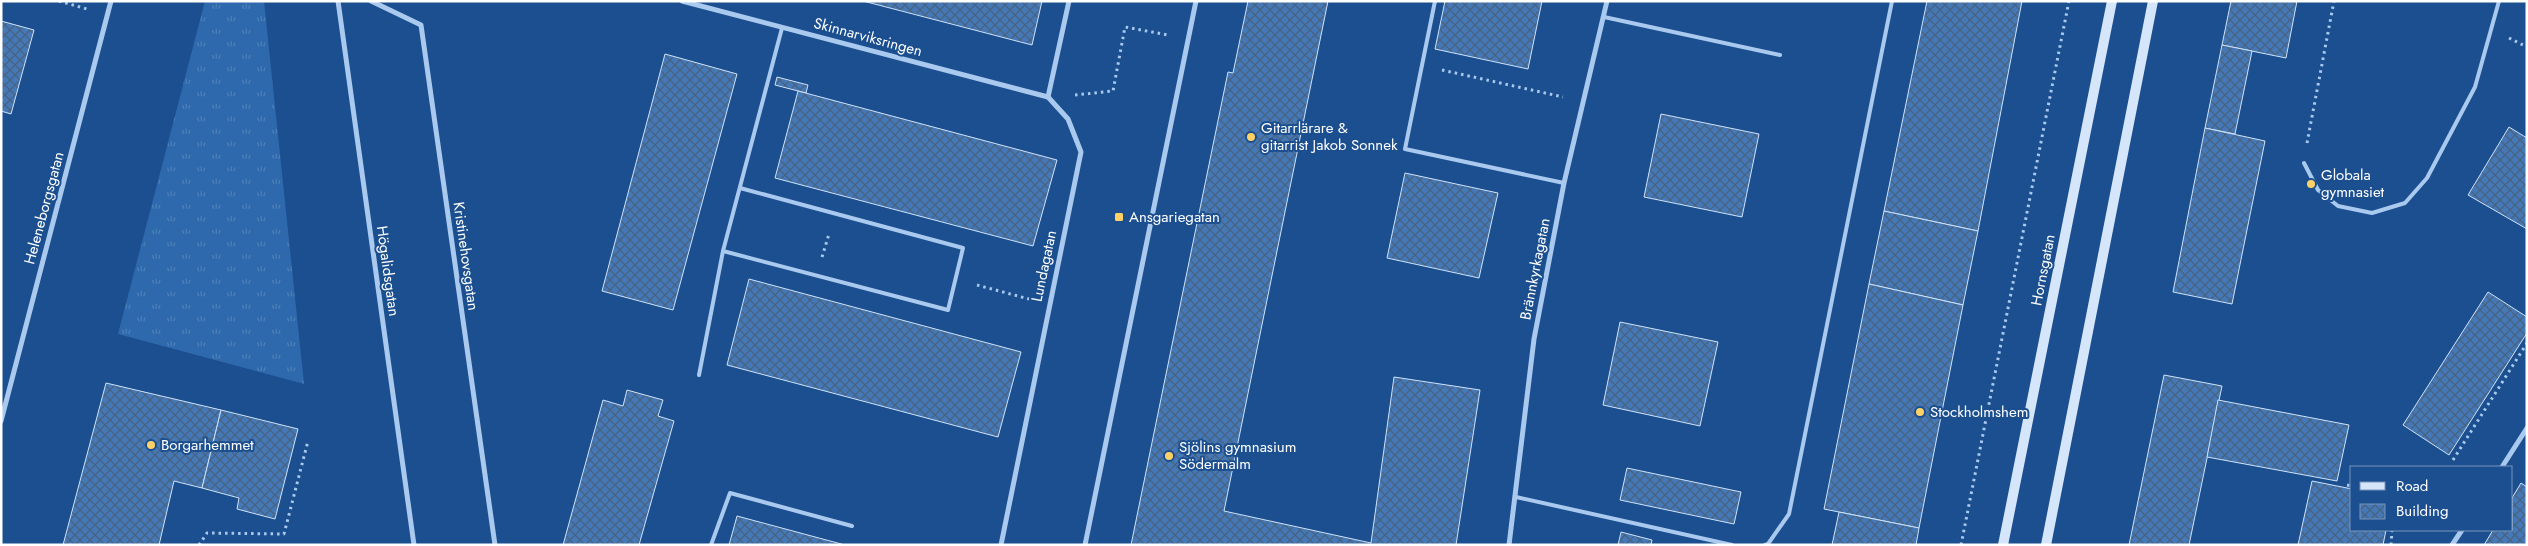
<svg xmlns="http://www.w3.org/2000/svg" width="2528" height="546" font-family="Jost,sans-serif">
<style>
.grass{fill:url(#grass-tufts)}
.building{fill:url(#building-cross-hatch);stroke:#cfe3fa}
.lines{fill:none;stroke-linecap:round;stroke-linejoin:round}
.path{stroke:#a9c9ee;stroke-width:3;stroke-dasharray:2.5 4;stroke-linecap:butt}
.lane{stroke:#a9c9ee;stroke-width:4}
.street{stroke:#a9c9ee;stroke-width:5}
.secondary{stroke:#d6e6fa;stroke-width:10}
.poi-dot{fill:#ffd166;stroke:#1b4f8f;stroke-width:2}
.labels{text-anchor:middle;stroke-width:4;stroke-linejoin:round;paint-order:stroke}
.street-label{font-size:15px;fill:#fff;stroke:#1b4f8f}
.poi-label{font-size:15px;fill:#fff;stroke:#1b4f8f;text-anchor:start}
</style>
<defs>
<pattern id="grass-tufts" width="24" height="20" patternUnits="userSpaceOnUse" patternTransform="scale(1.25)"><rect width="24" height="20" fill="#2e69ad"/><path d="M3 7l-1-3M5 7V3M7 7l1-3M15 17l-1-3M17 17v-4M19 17l1-3" fill="none" stroke="#4d80b9"/></pattern>
<pattern id="building-cross-hatch" width="8" height="8" patternUnits="userSpaceOnUse" patternTransform="scale(1.25)"><rect width="8" height="8" fill="#4478b7"/><path d="M0 0l8 8M0 8l8-8" fill="none" stroke="#486282"/></pattern>
</defs>
<rect width="100%" height="100%" fill="#1b4f8f"/>
<path class="grass" d="M205 1H264L304 384 118 334Z"/>
<g class="building">
<path d="M863 1H1042L1032 45Z"/>
<path d="M1248 1H1328L1224 511 1371 543 1394 377 1480 390 1456 545H1131L1228 72 1233 73Z"/>
<path d="M1445 1H1542L1528 69 1435 49Z"/>
<path d="M1927 1H2022L1978 231 1884 211Z"/>
<path d="M2231 1H2297L2286 58 2222 45Z"/>
<path d="M1 21 34 30 11 114 1 111Z"/>
<path d="M2222 45 2252 51 2235 134 2205 128Z"/>
<path d="M665 54 737 74 673 310 602 291Z"/>
<path d="M777 77 808 85 806 93 775 85Z"/>
<path d="M798 91 1057 160 1033 246 775 178Z"/>
<path d="M1661 114 1759 134 1742 217 1644 197Z"/>
<path d="M2509 127 2527 138V229L2468 195Z"/>
<path d="M2205 128 2265 141 2232 304 2173 292Z"/>
<path d="M1405 173 1498 193 1479 278 1387 258Z"/>
<path d="M1884 211 1978 231 1963 305 1869 284Z"/>
<path d="M749 279 1021 352 998 437 727 365Z"/>
<path d="M1869 284 1963 305 1919 528 1824 509Z"/>
<path d="M2488 292 2527 317V333L2449 455 2403 425Z"/>
<path d="M1620 322 1718 342 1700 426 1603 405Z"/>
<path d="M2164 375 2222 386 2189 545H2129Z"/>
<path d="M106 383 221 410 202 488 174 481 159 545H63Z"/>
<path d="M627 390 663 400 658 416 674 421 639 545H563L603 400 623 406Z"/>
<path d="M2218 400 2349 425 2337 481 2207 457Z"/>
<path d="M221 410 298 429 275 519 237 509 239 498 202 488Z"/>
<path d="M1627 468 1741 492 1734 524 1620 500Z"/>
<path d="M2312 481 2352 489V530H2386L2383 545H2298Z"/>
<path d="M2521 483 2527 487V545H2484L2493 530H2512V498Z"/>
<path d="M1839 512 1919 528 1916 545H1832Z"/>
<path d="M737 516 845 545H729Z"/>
<path d="M1621 532 1652 540 1651 545H1618Z"/>
</g>
<g class="lines">
<g class="path">
<path d="M59 1 87 9"/>
<path d="M2509 38 2527 47"/>
<path d="M1442 70 1563 97"/>
<path d="M1075 95 1113 91 1125 27 1168 35"/>
<path d="M2307 143 2334 1"/>
<path d="M822 257 829 234"/>
<path d="M977 285 1029 299"/>
<path d="M2453 460 2527 343"/>
<path d="M2347 485 2352 486"/>
<path d="M199 545 207 533 284 534 308 441"/>
<path d="M1961 545 2069 1"/>
<path d="M2391 545 2392 530"/>
</g>
<g class="lane">
<path d="M1435 1 1405 149 1564 183"/>
<path d="M1604 17 1780 55"/>
<path d="M2304 163 2318 190 2338 206 2372 213 2405 203 2427 178 2475 87 2499 1"/>
<path d="M740 188 963 248 948 310 723 251 782 28"/>
<path d="M699 375 723 251"/>
<path d="M1516 497 1732 545"/>
<path d="M711 545 730 493 852 526"/>
<path d="M1765 545 1768 544 1789 514 1892 1"/>
</g>
<g class="street">
<path d="M338 1 414 545"/>
<path d="M371 1 421 25 495 545"/>
<path d="M682 1 1048 97"/>
<path d="M1048 97 1069 1"/>
<path d="M1 421 111 1"/>
<path d="M2502 467 2527 428"/>
<path d="M1001 545 1081 152 1068 119 1048 97"/>
<path d="M1085 545 1196 1"/>
<path d="M1509 545 1534 339 1564 183 1607 1"/>
<path d="M2452 545 2462 530"/>
</g>
<g class="secondary">
<path d="M2003 545 2112 1"/>
<path d="M2046 545 2153 1"/>
</g>
</g>
<g class="poi-dot">
<circle cx="1251" cy="137" r="5"/>
<circle cx="2311" cy="184" r="5"/>
<rect x="1114" y="212" width="10" height="10" rx="2.5"/>
<circle cx="1920" cy="412" r="5"/>
<circle cx="151" cy="445" r="5"/>
<circle cx="1169" cy="456" r="5"/>
</g>
<g class="labels">
<g class="street-label">
<text transform="translate(868 37) rotate(15)" y="5">Skinnarviksringen</text>
<text transform="translate(44 208) rotate(-75)" y="5">Heleneborgsgatan</text>
<text transform="translate(466 256) rotate(82)" y="5">Kristinehovsgatan</text>
<text transform="translate(1044 266) rotate(-78)" y="5">Lundagatan</text>
<text transform="translate(1535 269) rotate(-79)" y="5">Brännkyrkagatan</text>
<text transform="translate(2043 270) rotate(-79)" y="5">Hornsgatan</text>
<text transform="translate(388 271) rotate(82)" y="5">Högalidsgatan</text>
</g>
<g class="poi-label">
<text x="1261" y="133">Gitarrlärare &amp;<tspan x="1261" dy="17">gitarrist Jakob Sonnek</tspan></text>
<text x="2321" y="180">Globala<tspan x="2321" dy="17">gymnasiet</tspan></text>
<text x="1129" y="222">Ansgariegatan</text>
<text x="1930" y="417">Stockholmshem</text>
<text x="161" y="450">Borgarhemmet</text>
<text x="1179" y="452">Sjölins gymnasium<tspan x="1179" dy="17">Södermalm</tspan></text>
</g>
</g>
<rect width="2528" height="546" fill="none" stroke="#ffffff" stroke-width="5"/>
<rect x="2350" y="466" width="162" height="65" fill="#1b4f8f" stroke="#7695bc"/>
<rect x="2360" y="482" width="25" height="8" fill="#d6e6fa" stroke="#7695bc"/>
<text x="2396" y="491" font-size="15" fill="#ffffff">Road</text>
<rect x="2360" y="504" width="25" height="15" fill="url(#building-cross-hatch)" stroke="#7695bc"/>
<text x="2396" y="516" font-size="15" fill="#ffffff">Building</text>
</svg>
